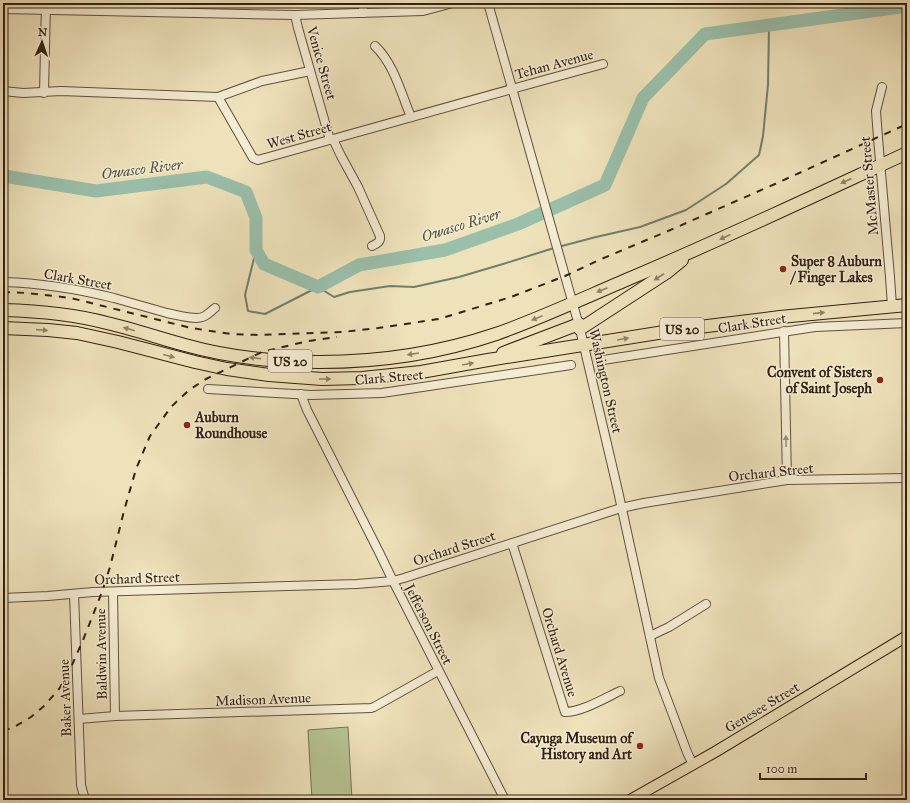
<svg xmlns="http://www.w3.org/2000/svg" width="910" height="803" font-family="'IM FELL Great Primer',serif">
<style>
.green{fill:#b6c492;stroke:#747252}
.lines{fill:none;stroke-linecap:round;stroke-linejoin:round}
.stream{stroke:#70806e;stroke-width:2}
.river{stroke:#9abfab;stroke-width:13}
.minor-casing{stroke:#61513c;stroke-width:10}
.major-casing{stroke:#322112;stroke-width:12}
.highway-casing{stroke:#322112;stroke-width:14}
.minor{stroke:#f4ecd3;stroke-width:8}
.major{stroke:#eee2bb;stroke-width:10}
.highway{stroke:#eee2bb;stroke-width:12}
.rail{stroke:#322112;stroke-width:2;stroke-dasharray:7 7;stroke-linecap:butt}
.oneway{fill:#908266}
.oneway2{fill:#9d917c}
.poi-dot{fill:#8f2418;stroke:#f4ecd3;stroke-width:1.5}
.labels{text-anchor:middle;stroke-width:3;stroke-linejoin:round;paint-order:stroke}
.shield{fill:#f4ecd3;stroke:#6c5e4c;stroke-width:1}
.shield-label{font-size:13px;font-weight:bold;fill:#322112}
.street-label{font-size:14px;fill:#322112;stroke:#f4ecd3}
.poi-label{font-size:14px;font-weight:bold;fill:#322112;stroke:#f4ecd3;text-anchor:start}
.water-label{font-size:15px;font-style:italic;fill:#515040;stroke:#f4ecd3}
</style>
<rect width="100%" height="100%" fill="#eee2bb"/>
<filter id="stains"><feTurbulence type="fractalNoise" baseFrequency=".005" numOctaves="4"/><feColorMatrix values="0 0 0 0 .2 0 0 0 0 .09 0 0 0 0 .02 0 0 0 .5 -.17"/></filter>
<radialGradient id="worn" r=".72"><stop offset=".6" stop-color="#630" stop-opacity="0"/><stop offset="1" stop-color="#630" stop-opacity=".3"/></radialGradient>
<path class="green" d="M348 727 352 800H312L308 730Z"/>
<g class="lines">
<g class="stream">
<path d="M558 247 596 237 640 227 686 210 726 184 759 155 763 136 768 85 769 25"/>
<path d="M256 250 245 295 248 311 265 314 318 287 334 297 350 292 390 286 414 287 459 277 503 264 554 248"/>
</g>
<path class="river" d="M3 175 10 177 96 191 207 177 246 192 256 218V250L264 264 318 287 359 265 445 250 518 224 605 185 643 98 705 34 907 6"/>
<defs>
<g id="minor">
<path d="M363 3V13"/>
<path d="M488 3 580 329 618 491 659 678 687 752 693 765"/>
<path d="M3 9 295 15 423 11 453 3"/>
<path d="M295 15 298 28 330 140"/>
<path d="M375 46C394 64 401 93 411 117"/>
<path d="M882 87 876 111 878 138 890 277 892 306"/>
<path d="M3 91 23 93 61 91 218 97 253 158 258 160 537 82 603 64"/>
<path d="M44 93 46 3"/>
<path d="M218 97 262 81 310 71"/>
<path d="M333 139 340 154 358 187 380 236C381 242 376 244 372 246"/>
<path d="M3 282C40 283 78 289 114 298 132 303 149 308 167 313 177 315 187 318 197 318 205 318 209 313 215 308"/>
<path d="M784 331 787 480"/>
<path d="M603 360 815 327 907 323"/>
<path d="M208 389 311 395 382 393 571 365"/>
<path d="M301 394 307 410 379 552 393 581 505 800"/>
<path d="M512 543 565 712C582 712 605 698 620 691"/>
<path d="M113 592 115 716"/>
<path d="M74 594 81 785 85 800"/>
<path d="M3 598 48 596 93 592 357 584 393 581 404 578 621 508 644 503 787 480 907 478"/>
<path d="M650 636 669 627 706 604"/>
<path d="M79 719 115 716 371 708 374 707 438 671"/>
</g>
<path id="major" d="M630 800 715 752 907 636"/>
<g id="highway">
<path d="M3 310C38 311 73 314 107 323 133 329 159 338 185 345 217 354 251 359 284 361 356 365 428 357 496 334 542 318 588 296 633 277 725 238 816 195 907 153"/>
<path d="M3 328 48 330 77 333 118 342 195 362 227 369 269 375 322 379 362 378 421 372 488 360 683 329 780 317 907 305"/>
<path d="M580 329 666 273 682 260"/>
<path d="M503 353 579 324"/>
</g>
</defs>
<use href="#minor" class="minor-casing"/>
<use href="#major" class="major-casing"/>
<use href="#highway" class="highway-casing"/>
<use href="#minor" class="minor"/>
<use href="#major" class="major"/>
<use href="#highway" class="highway"/>
<g class="rail">
<path d="M3 292 27 293 71 298 191 328 231 334 261 335 343 332 378 328 439 319 511 297 565 276 599 260 668 231 775 184 907 124"/>
<path d="M3 731 14 727 31 717 44 706 59 689 69 672 83 640 102 592 110 567 124 511 136 469 150 436 171 407 189 390 206 379 262 352 308 341 337 337"/>
</g>
</g>
<defs><path id="oneway-solid" d="M-6-.8H1V-3.2L6.5 0L1 3.2V.8H-6Z"/></defs>
<g class="oneway">
<use href="#oneway-solid" transform="translate(846 181) rotate(155)"/>
<use href="#oneway-solid" transform="translate(725 237) rotate(155)"/>
<use href="#oneway-solid" transform="translate(659 277) rotate(147)"/>
<use href="#oneway-solid" transform="translate(602 290) rotate(157)"/>
<use href="#oneway-solid" transform="translate(819 313) rotate(-6)"/>
<use href="#oneway-solid" transform="translate(537 318) rotate(157)"/>
<use href="#oneway-solid" transform="translate(129 329) rotate(-164)"/>
<use href="#oneway-solid" transform="translate(42 330) rotate(4)"/>
<use href="#oneway-solid" transform="translate(623 339) rotate(-10)"/>
<use href="#oneway-solid" transform="translate(413 354) rotate(171)"/>
<use href="#oneway-solid" transform="translate(169 356) rotate(15)"/>
<use href="#oneway-solid" transform="translate(255 358) rotate(-173)"/>
<use href="#oneway-solid" transform="translate(468 364) rotate(-10)"/>
<use href="#oneway-solid" transform="translate(325 379)"/>
</g>
<use class="oneway2" href="#oneway-solid" transform="translate(786 441) rotate(-91)"/>
<g class="poi-dot">
<circle cx="783" cy="269" r="4"/>
<circle cx="880" cy="380" r="4"/>
<circle cx="187" cy="425" r="4"/>
<circle cx="640" cy="746" r="4"/>
</g>
<g class="labels">
<g class="shield">
<rect x="660" y="318" width="44" height="22" rx="3"/>
<rect x="268" y="350" width="44" height="22" rx="3"/>
</g>
<g class="shield-label">
<text x="682" y="334">US 20</text>
<text x="290" y="366">US 20</text>
</g>
<g class="street-label">
<text transform="translate(322 63) rotate(74)" y="5">Venice Street</text>
<text transform="translate(554 64) rotate(-15)" y="5">Tehan Avenue</text>
<text transform="translate(299 135) rotate(-16)" y="5">West Street</text>
<text transform="translate(869 186) rotate(-95)" y="5">McMaster Street</text>
<text transform="translate(78 279) rotate(10)" y="5">Clark Street</text>
<text transform="translate(752 323) rotate(-9)" y="5">Clark Street</text>
<text transform="translate(389 377) rotate(-5)" y="5">Clark Street</text>
<text transform="translate(606 381) rotate(77)" y="5">Washington Street</text>
<text transform="translate(771 472) rotate(-6)" y="5">Orchard Street</text>
<text transform="translate(454 548) rotate(-18)" y="5">Orchard Street</text>
<text transform="translate(137 578) rotate(-2)" y="5">Orchard Street</text>
<text transform="translate(429 624) rotate(63)" y="5">Jefferson Street</text>
<text transform="translate(560 652) rotate(73)" y="5">Orchard Avenue</text>
<text transform="translate(101 654) rotate(-91)" y="5">Baldwin Avenue</text>
<text transform="translate(65 698) rotate(-92)" y="5">Baker Avenue</text>
<text transform="translate(263 699) rotate(-2)" y="5">Madison Avenue</text>
<text transform="translate(762 707) rotate(-31)" y="5">Genesee Street</text>
</g>
<g class="poi-label">
<text x="791" y="266">Super 8 Auburn<tspan x="791" dy="16">/ Finger Lakes</tspan></text>
<text x="872" y="377" text-anchor="end">Convent of Sisters<tspan x="872" dy="16">of Saint Joseph</tspan></text>
<text x="195" y="422">Auburn<tspan x="195" dy="16">Roundhouse</tspan></text>
<text x="632" y="743" text-anchor="end">Cayuga Museum of<tspan x="632" dy="16">History and Art</tspan></text>
</g>
<g class="water-label">
<text transform="translate(142 169) rotate(-7)" y="5">Owasco River</text>
<text transform="translate(461 225) rotate(-17)" y="5">Owasco River</text>
</g>
</g>
<rect width="910" height="803" fill="none" stroke="#eee2bb" stroke-width="16"/>
<rect x="4" y="4" width="902" height="795" fill="none" stroke="#322112" stroke-width="2"/>
<rect x="8" y="8" width="894" height="787" fill="none" stroke="#322112"/>
<g transform="translate(42 42) rotate(3)" stroke="#f4ecd3" stroke-width="3" paint-order="stroke">
<path d="M0-3L7 15L0 10L-7 15Z" fill="#322112"/>
<text y="-6" font-size="11" font-weight="bold" text-anchor="middle" fill="#322112">N</text>
</g>
<path d="M760 773v6h106v-6" fill="none" stroke="#322112" stroke-width="2"/>
<text x="766" y="773" font-size="12" fill="#322112" stroke="#f4ecd3" stroke-width="3" paint-order="stroke">100 m</text>
<rect width="100%" height="100%" filter="url(#stains)"/>
<rect width="100%" height="100%" fill="url(#worn)"/>
</svg>
